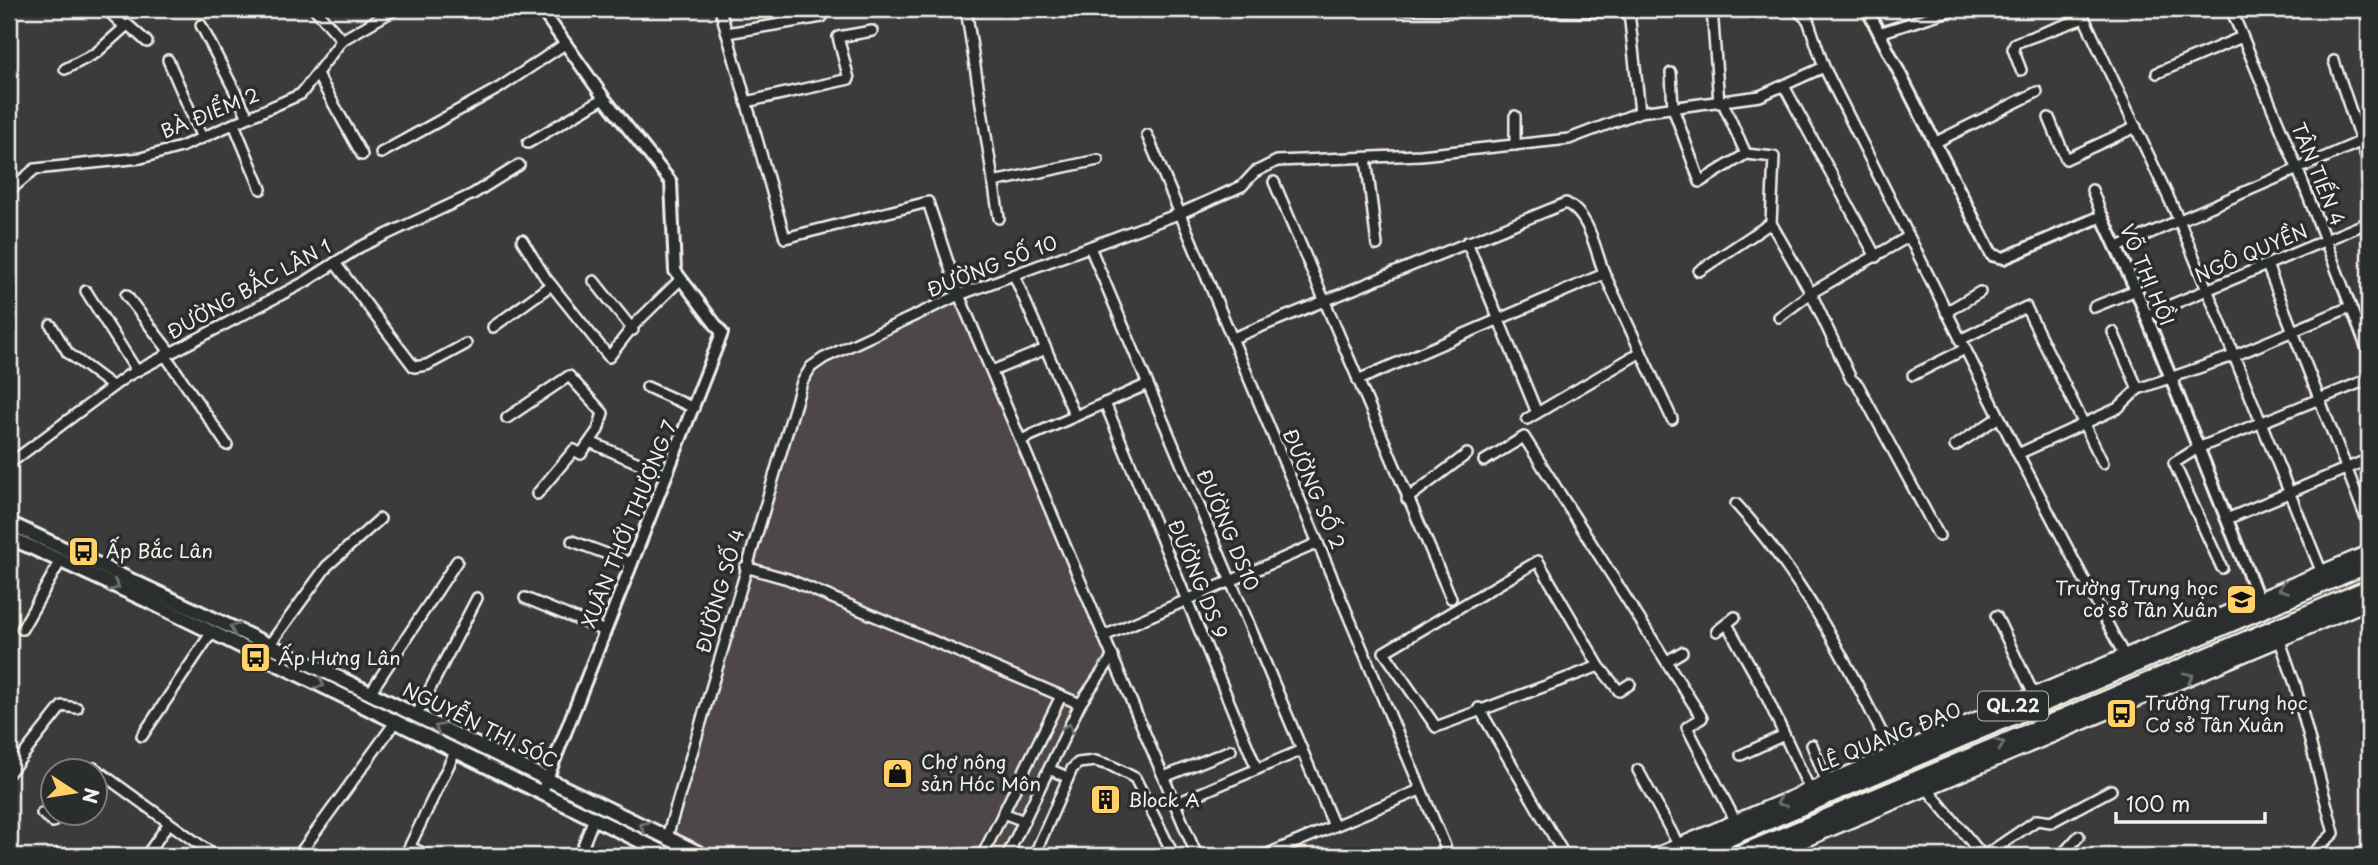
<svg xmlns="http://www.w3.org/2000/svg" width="2378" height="865" font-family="'Playpen Sans',sans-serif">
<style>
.built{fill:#4d4649}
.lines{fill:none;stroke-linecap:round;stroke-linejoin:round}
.minor-casing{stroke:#f4f1e8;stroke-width:14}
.tertiary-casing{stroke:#f4f1e8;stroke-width:16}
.secondary-casing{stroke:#f4f1e8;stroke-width:18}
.trunk-casing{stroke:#f4f1e8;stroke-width:19}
.minor{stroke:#2a2d2e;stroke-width:9}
.tertiary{stroke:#2a2d2e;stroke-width:10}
.secondary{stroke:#2a2d2e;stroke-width:12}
.trunk{stroke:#2a2d2e;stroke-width:14}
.oneway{stroke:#71726f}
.labels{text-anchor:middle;stroke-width:7;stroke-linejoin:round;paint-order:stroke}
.shield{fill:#2a2d2e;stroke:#b7b6b0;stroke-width:2}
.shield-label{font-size:18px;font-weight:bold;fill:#f4f1e8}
.street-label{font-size:19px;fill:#f4f1e8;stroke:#2a2d2e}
.poi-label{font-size:19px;fill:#f4f1e8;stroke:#2a2d2e;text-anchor:start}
</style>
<rect width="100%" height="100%" fill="#3d3a3c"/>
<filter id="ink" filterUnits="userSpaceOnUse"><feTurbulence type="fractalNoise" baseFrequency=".0143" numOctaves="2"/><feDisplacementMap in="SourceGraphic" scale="14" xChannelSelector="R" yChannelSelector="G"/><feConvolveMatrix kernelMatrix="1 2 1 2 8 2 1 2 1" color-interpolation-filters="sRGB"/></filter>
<g filter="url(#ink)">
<path class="built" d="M958 303 1105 655 1073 708 1003 856H719L678 837 675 829 806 383 820 365 840 355 872 338Z"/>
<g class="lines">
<defs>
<g id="minor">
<path d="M315 9 342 40"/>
<path d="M720 9 785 238 928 202 959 295 1197 856"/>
<path d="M966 9 999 218"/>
<path d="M1399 9 1629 12 1640 112"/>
<path d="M1712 9 1719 103"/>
<path d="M1796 9 1808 20 1824 67"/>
<path d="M2080 9 2179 220 2322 573"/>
<path d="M2231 9 2298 170 2369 354"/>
<path d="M201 25 248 117"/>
<path d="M125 27 128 25 147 42"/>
<path d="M727 33 822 17"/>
<path d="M1879 33 1955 9"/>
<path d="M168 60 202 138"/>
<path d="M2334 61 2369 165"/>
<path d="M65 69 96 53 125 27 106 9"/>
<path d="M2021 70 2013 49 2015 43 2084 18"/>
<path d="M1671 73 1673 108 1700 182 1746 154 1723 103"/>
<path d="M2157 73 2242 37"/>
<path d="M317 74 362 155"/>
<path d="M1784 86 1876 257"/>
<path d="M746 102 849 79 838 37 872 31"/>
<path d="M2049 118 2066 159 2136 127"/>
<path d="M234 124 261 189"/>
<path d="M1147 135 1449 856"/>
<path d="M528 143 604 98"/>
<path d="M1934 143 2037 92"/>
<path d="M1515 145V116"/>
<path d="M381 153 499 88 565 44"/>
<path d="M1746 154 1774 157 1771 223"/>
<path d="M1366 158 1377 245"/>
<path d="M993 182 1098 160"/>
<path d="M1274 182 1451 598"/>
<path d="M2092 190 2102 216"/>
<path d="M9 191 35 169 141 158 181 147 301 94 342 40 396 9"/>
<path d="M522 240 545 277 609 357 634 325 681 279"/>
<path d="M1467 242 1537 413"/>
<path d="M1090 247 1334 826"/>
<path d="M2118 247 2369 138"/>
<path d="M335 263 414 367 427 365 466 344"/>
<path d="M2267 265 2369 526"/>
<path d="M1699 271 1771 223 1811 293 1908 237"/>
<path d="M1014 275 1075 416"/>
<path d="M594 281 633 330"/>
<path d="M86 291 136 370"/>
<path d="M126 295 170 352"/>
<path d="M2094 307 2136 290"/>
<path d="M1946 312 1980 292"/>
<path d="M2147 315 2369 222"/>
<path d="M1779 317 1811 293 1851 379 1858 385 1939 536"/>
<path d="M51 325 68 353 112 386"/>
<path d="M493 327 551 285"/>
<path d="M2113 332 2138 389 2236 355 2350 307"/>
<path d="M1233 338 1566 203C1592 216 1595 254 1606 277 1628 324 1650 372 1672 419"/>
<path d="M1960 340 2026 307 2103 463"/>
<path d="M165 355 227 445"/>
<path d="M992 371 1046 349"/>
<path d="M1913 375 1965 349"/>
<path d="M1358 380 1604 274"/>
<path d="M647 387 694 408"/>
<path d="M1105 403 1257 769"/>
<path d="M507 418 569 376 603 413 598 430 581 454 574 450 537 494"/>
<path d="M1527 419 1641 352"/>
<path d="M1021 440 1146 385"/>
<path d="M590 442 666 475"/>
<path d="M1955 446 1999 417"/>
<path d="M2018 454 2118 408 2138 389"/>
<path d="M1484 461 1524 437 1699 713 1702 718 1687 727 1738 826"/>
<path d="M9 464 127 376 305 282 360 247 473 194 519 165"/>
<path d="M1407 499 1467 454"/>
<path d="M1736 504C1804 578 1850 667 1893 756"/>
<path d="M2227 519 2369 459"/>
<path d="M572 541 631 563"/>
<path d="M745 567 788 579 1080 704"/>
<path d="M2222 568 2174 463 2198 448 2369 379"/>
<path d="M525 598 605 631"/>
<path d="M1996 616 2035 697"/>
<path d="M1727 624 1762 687 1810 790"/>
<path d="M22 629 60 562"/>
<path d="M1717 631 1735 617"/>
<path d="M1104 636 1318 543"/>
<path d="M2279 638 2295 684 2334 833 2310 856"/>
<path d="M270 644 327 566 380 519"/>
<path d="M1667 661 1682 652"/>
<path d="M1599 666 1436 727 1384 652 1538 561 1599 666 1619 691 1630 684"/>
<path d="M370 693 457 561"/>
<path d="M1479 708 1565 856"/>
<path d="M416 716 477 598"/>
<path d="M142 736 212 632"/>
<path d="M1812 745 1827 783"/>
<path d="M1741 755 1784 735"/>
<path d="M94 768 215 856"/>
<path d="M1049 769 1067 777"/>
<path d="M1638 770 1679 846"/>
<path d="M9 773 62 706 77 708"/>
<path d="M1164 777 1231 750"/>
<path d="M1924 785 1983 856"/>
<path d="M1175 804 1302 750"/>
<path d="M42 813 53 822"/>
<path d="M1003 813 1024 821"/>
<path d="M667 837 802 382 811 367 824 358 959 295 1181 213 1242 186 1255 172 1277 161 1421 155 1569 139 1640 112 1760 96 1824 67 2018 454 2126 659"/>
<path d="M410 847 429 856"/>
<path d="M146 856 169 823"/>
<path d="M298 856 396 721"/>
<path d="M405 856 456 750"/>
<path d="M579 856 594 818"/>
<path d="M982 856 1061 696"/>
<path d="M1007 856 1080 704 1113 656"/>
<path d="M1034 856 1072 769 1078 763 1095 761 1112 766 1135 778 1174 856"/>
<path d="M1263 856 1420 790"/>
<path d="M1984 856 2037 820 2051 822 2111 790"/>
<path d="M2061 856 2079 836"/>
</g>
<g id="tertiary">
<path d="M541 9 604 98 671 182 675 271 722 333 542 792"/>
<path d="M1867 9 1992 255 2004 258 2102 216 2136 290 2258 598"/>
</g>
<g id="secondary">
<path d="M9 523 335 676 705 856"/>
<path d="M9 537 146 600 671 856"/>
</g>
<g id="trunk">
<path d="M1656 856 2369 553"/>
<path d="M1688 856 2369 565"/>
<path d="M1734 856 2369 587"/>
<path d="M1765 856 2369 601"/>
</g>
</defs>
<use href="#minor" class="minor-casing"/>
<use href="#tertiary" class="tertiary-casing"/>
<use href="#secondary" class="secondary-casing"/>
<use href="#trunk" class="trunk-casing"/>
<use href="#minor" class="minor"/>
<use href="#tertiary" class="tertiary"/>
<use href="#secondary" class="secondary"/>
<use href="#trunk" class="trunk"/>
</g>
<defs><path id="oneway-chevron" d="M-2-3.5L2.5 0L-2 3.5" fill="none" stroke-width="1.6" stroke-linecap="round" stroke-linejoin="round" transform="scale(1.75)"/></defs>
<g class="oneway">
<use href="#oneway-chevron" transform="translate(115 586) rotate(24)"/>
<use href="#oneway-chevron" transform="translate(2283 588) rotate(158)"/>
<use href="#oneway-chevron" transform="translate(234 628) rotate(-155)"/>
<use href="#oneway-chevron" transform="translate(2189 677) rotate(-24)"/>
<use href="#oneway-chevron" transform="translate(320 684) rotate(26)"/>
<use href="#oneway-chevron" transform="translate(439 728) rotate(-153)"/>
<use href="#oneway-chevron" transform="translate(1068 728) rotate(-64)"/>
<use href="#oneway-chevron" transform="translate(2000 744) rotate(-23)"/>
<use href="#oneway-chevron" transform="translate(1781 802) rotate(157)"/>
<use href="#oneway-chevron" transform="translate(644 826) rotate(-154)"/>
</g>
</g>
<defs>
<symbol id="bus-square" viewBox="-11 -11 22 22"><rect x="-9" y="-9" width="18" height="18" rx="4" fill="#ffd166" stroke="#2a2d2e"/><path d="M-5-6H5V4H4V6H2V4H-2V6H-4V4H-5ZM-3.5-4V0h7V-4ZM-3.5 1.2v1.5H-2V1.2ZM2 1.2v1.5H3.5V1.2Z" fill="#111"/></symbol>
<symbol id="school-square" viewBox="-11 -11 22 22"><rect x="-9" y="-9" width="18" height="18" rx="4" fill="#ffd166" stroke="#2a2d2e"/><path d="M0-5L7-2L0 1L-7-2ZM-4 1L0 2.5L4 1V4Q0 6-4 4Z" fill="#111"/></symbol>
<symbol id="shop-square" viewBox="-11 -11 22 22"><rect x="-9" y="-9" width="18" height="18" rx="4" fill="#ffd166" stroke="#2a2d2e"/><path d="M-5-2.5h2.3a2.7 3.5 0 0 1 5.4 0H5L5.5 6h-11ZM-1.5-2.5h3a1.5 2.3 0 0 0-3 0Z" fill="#111"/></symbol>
<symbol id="building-square" viewBox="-11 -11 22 22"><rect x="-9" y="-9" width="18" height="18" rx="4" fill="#ffd166" stroke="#2a2d2e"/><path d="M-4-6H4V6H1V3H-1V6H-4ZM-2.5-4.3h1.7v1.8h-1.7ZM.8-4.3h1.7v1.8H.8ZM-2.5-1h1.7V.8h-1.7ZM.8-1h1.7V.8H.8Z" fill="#111"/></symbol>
</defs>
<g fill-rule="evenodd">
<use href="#bus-square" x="66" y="534" width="35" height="35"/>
<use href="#school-square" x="2224" y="582" width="35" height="35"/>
<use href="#bus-square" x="238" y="640" width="35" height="35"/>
<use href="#bus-square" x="2104" y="696" width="35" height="35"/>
<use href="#shop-square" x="880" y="756" width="35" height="35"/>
<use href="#building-square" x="1088" y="782" width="35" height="35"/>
</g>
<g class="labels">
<rect class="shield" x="1978" y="691.5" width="70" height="29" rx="5"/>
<g class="shield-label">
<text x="2013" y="712">QL.22</text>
</g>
<g class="street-label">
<text transform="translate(210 113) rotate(-22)" y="7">BÀ ĐIỂM 2</text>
<text transform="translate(2318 174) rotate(68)" y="7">TÂN TIẾN 4</text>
<text transform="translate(2251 253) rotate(-23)" y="7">NGÔ QUYỀN</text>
<text transform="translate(992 266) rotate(-21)" y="7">ĐƯỜNG SỐ 10</text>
<text transform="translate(2147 275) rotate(67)" y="7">VÕ THỊ HỒI</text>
<text transform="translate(249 289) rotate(-29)" y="7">ĐƯỜNG BẮC LÂN 1</text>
<text transform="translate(1314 489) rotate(67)" y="7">ĐƯỜNG SỐ 2</text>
<text transform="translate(629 524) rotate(-68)" y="7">XUÂN THỚI THƯỢNG 7</text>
<text transform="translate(1228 530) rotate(67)" y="7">ĐƯỜNG DS10</text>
<text transform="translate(1198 579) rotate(68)" y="7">ĐƯỜNG DS 9</text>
<text transform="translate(720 591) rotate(-74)" y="7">ĐƯỜNG SỐ 4</text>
<text transform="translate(480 725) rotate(26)" y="7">NGUYỄN THỊ SÓC</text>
<text transform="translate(1889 737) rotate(-22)" y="7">LÊ QUANG ĐẠO</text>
</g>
<g class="poi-label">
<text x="106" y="558">Ấp Bắc Lân</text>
<text x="2218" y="595" text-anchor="end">Trường Trung học<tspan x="2218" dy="22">cơ sở Tân Xuân</tspan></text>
<text x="278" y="665">Ấp Hưng Lân</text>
<text x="2145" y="710">Trường Trung học<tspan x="2145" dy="22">Cơ sở Tân Xuân</tspan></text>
<text x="921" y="769">Chợ nông<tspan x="921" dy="22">sản Hóc Môn</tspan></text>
<text x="1128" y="807">Block A</text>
</g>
</g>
<rect width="2378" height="865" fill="none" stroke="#2a2d2e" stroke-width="35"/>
<rect x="18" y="18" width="2343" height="830" fill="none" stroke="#f4f1e8" stroke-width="2.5" filter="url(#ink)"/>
<g transform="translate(74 792) rotate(102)"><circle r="33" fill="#2a2d2e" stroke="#7b7b78" stroke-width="2"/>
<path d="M0-5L12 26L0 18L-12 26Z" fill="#ffd166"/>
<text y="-10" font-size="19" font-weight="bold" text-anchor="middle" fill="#f4f1e8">N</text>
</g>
<path d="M2116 812v10h149v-10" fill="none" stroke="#f4f1e8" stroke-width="3.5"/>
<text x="2126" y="812" font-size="21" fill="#f4f1e8" stroke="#2a2d2e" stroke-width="5" paint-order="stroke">100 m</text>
</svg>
